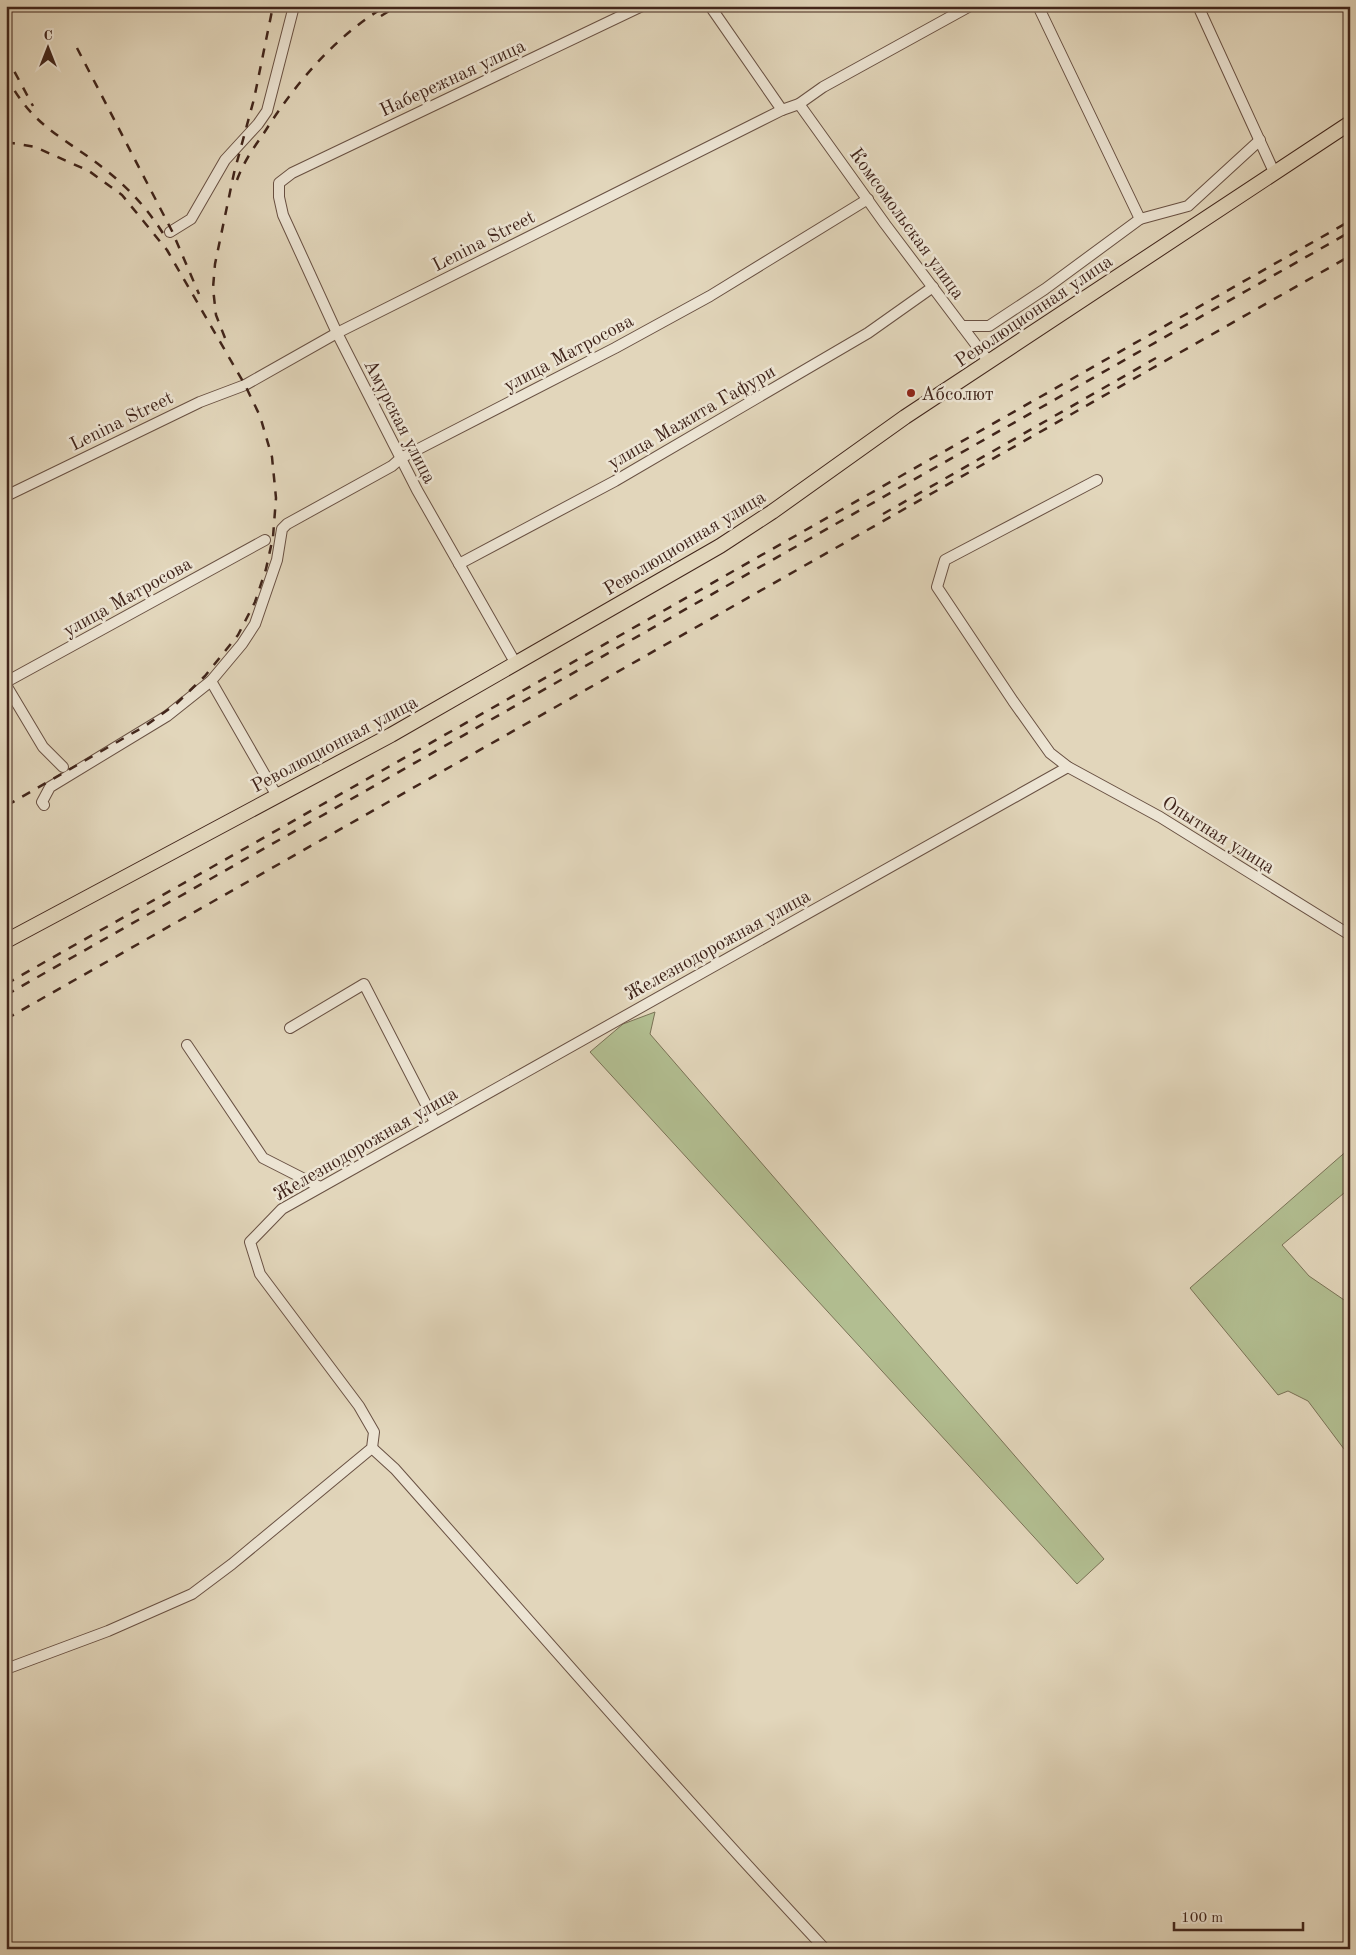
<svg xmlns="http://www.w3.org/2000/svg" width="1356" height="1955" font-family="'Old Standard TT',serif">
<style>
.green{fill:#b2be91;stroke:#7a7256}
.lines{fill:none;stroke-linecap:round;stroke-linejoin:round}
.minor-casing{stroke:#695143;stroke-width:12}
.major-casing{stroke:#41251b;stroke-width:16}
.minor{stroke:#ece4d3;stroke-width:10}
.major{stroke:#e2d6bb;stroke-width:14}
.rail{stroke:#41251b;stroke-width:2.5;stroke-dasharray:9 9;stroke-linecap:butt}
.poi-dot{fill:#8f2418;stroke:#ece4d3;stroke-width:2}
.labels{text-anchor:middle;stroke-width:5;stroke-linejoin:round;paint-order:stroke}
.street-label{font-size:19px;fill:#41251b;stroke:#ece4d3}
.poi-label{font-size:19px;fill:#41251b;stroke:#ece4d3;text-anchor:start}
</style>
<rect width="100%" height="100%" fill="#e2d6bb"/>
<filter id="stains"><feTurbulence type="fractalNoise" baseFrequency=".004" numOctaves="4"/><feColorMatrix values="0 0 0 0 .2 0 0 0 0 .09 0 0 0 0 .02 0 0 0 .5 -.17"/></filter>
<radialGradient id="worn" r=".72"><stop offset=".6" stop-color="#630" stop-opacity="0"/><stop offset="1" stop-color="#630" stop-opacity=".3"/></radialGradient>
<g class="green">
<path d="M655 1012 650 1034 1104 1559 1077 1584 590 1052 623 1024Z"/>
<path d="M1350 1148V1188L1282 1245 1309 1276 1350 1304V1457L1308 1401 1288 1391 1278 1395 1190 1288Z"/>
</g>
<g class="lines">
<defs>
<g id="minor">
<path d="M710 6 782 110"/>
<path d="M1038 6 1140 219"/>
<path d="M1198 6 1274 172"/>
<path d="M799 104 885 224 989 362"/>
<path d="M170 232 191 219 225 160 258 124 267 111 294 6"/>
<path d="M962 326H989L1045 289 1140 219 1188 206 1260 140"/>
<path d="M1097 480 945 560 937 587 1013 701 1050 753 1068 767 1160 817 1350 935"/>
<path d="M6 496 200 402 245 385 337 333 782 110 799 104 823 87 970 6"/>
<path d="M459 564 615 481 868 333 933 287"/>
<path d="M516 664 417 490 337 333 283 215 279 197V183L292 173 642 6"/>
<path d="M211 681 277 796"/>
<path d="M6 682 265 540"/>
<path d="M6 685 43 747 63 767"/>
<path d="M44 805 42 802 50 787 167 716 211 681 242 644 255 624 277 560 282 529 287 524 392 466 401 458 615 348 710 296 868 199"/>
<path d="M290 1028 364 984 435 1122"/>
<path d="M187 1045 263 1158 320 1187"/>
<path d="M372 1448 395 1469C538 1630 678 1792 825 1949"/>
<path d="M6 1669 108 1631 192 1594 232 1564 372 1448 374 1432 359 1406 260 1274 250 1242 282 1209 1068 767"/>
</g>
<path id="major" d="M6 941 391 735 720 546 772 512 905 417 1350 123"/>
</defs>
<use href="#minor" class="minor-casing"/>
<use href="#major" class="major-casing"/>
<use href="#minor" class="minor"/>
<use href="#major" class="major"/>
<g class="rail">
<path d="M381 16 397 6"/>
<path d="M77 48 172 231 199 294"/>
<path d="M6 56 33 106"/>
<path d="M6 75C32 128 65 137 107 171 131 190 152 214 167 240"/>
<path d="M6 142 35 147 89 171 122 195 167 250 245 385 260 416 272 457 276 498 273 537 266 569 255 602 238 635 205 676 176 704 145 726 6 806"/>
<path d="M237 180C243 163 254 147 264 133 295 84 335 36 386 6"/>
<path d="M225 338 216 315 213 288 215 264 234 173 254 99 273 6"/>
<path d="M883 514 1156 358"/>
<path d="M6 984 1350 221"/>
<path d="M6 995 1350 232"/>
<path d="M6 1019 1350 256"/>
</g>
</g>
<circle class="poi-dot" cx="911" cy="393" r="5"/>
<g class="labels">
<g class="street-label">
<text transform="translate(452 77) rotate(-25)" y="7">Набережная улица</text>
<text transform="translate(908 223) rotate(54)" y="7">Комсомольская улица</text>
<text transform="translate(483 240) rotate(-27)" y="7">Lenina Street</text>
<text transform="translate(1033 310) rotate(-34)" y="7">Революционная улица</text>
<text transform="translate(568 352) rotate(-28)" y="7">улица Матросова</text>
<text transform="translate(691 416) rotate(-30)" y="7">улица Мажита Гафури</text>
<text transform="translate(121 420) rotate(-26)" y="7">Lenina Street</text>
<text transform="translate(401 421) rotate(63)" y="7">Амурская улица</text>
<text transform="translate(684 542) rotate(-31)" y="7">Революционная улица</text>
<text transform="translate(127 596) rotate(-29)" y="7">улица Матросова</text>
<text transform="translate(334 743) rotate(-28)" y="7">Революционная улица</text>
<text transform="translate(1219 834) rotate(32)" y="7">Опытная улица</text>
<text transform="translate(717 944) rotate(-29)" y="7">Железнодорожная улица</text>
<text transform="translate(365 1143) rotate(-30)" y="7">Железнодорожная улица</text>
</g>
<g class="poi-label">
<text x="921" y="400">Абсолют</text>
</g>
</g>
<rect width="1356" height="1955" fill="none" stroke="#e2d6bb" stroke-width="25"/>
<rect x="8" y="8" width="1341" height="1940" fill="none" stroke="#41251b" stroke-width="2.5"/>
<rect x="12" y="12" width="1331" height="1930" fill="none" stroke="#41251b"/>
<g transform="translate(48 48)" stroke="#ece4d3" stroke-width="4" paint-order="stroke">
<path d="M0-4L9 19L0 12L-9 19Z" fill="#41251b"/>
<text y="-8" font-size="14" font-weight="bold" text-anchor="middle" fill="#41251b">С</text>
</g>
<path d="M1174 1922v8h129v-8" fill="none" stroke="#41251b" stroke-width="2.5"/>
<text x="1181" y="1922" font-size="15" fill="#41251b" stroke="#ece4d3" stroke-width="4" paint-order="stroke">100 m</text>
<rect width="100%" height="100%" filter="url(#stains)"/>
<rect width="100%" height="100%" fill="url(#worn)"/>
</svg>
